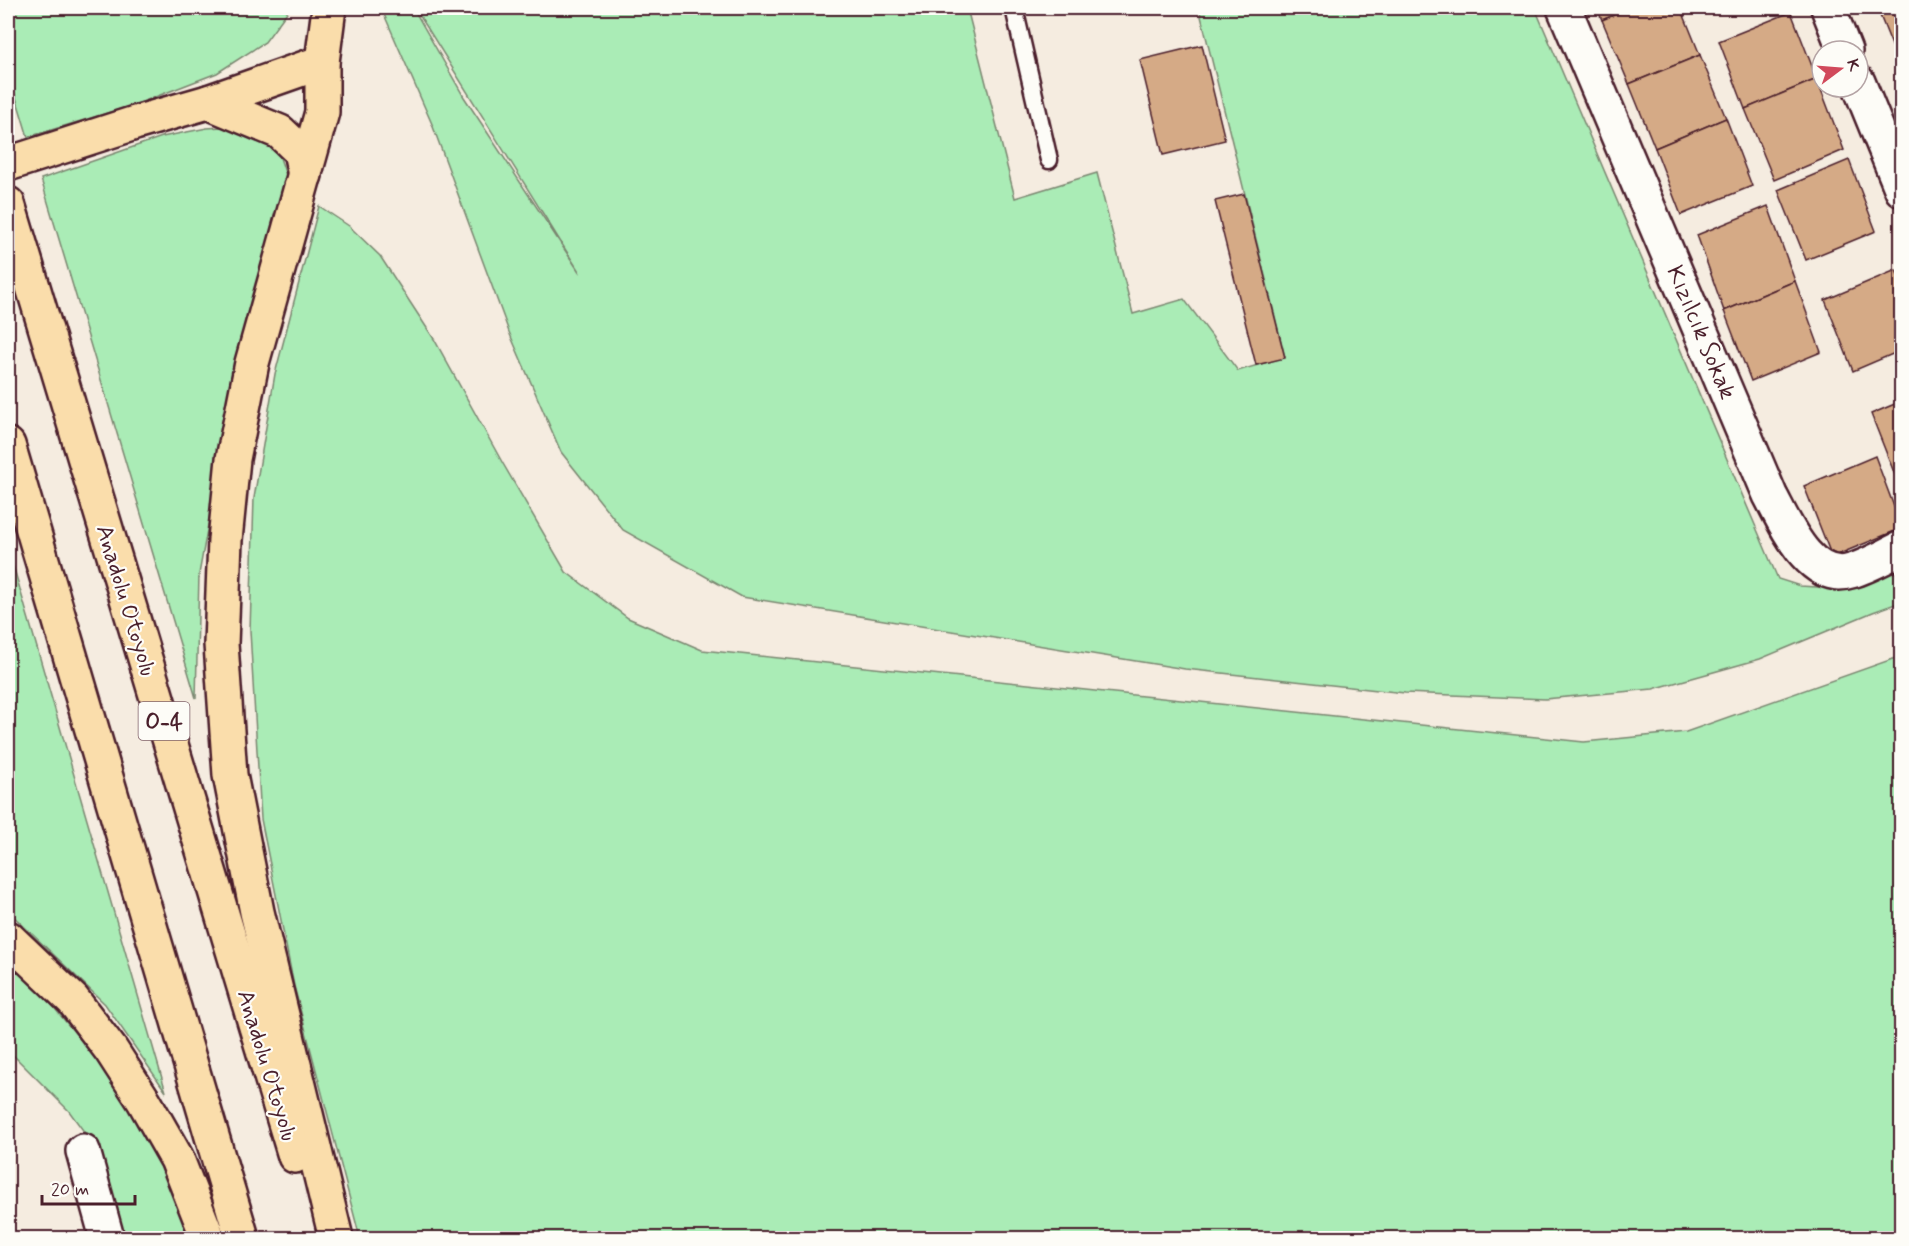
<svg xmlns="http://www.w3.org/2000/svg" width="1909" height="1246" font-family="Mynerve,sans-serif">
<style>
.green{fill:#aaecb6;stroke:#7a8670;stroke-width:1.5}
.building{fill:#d5aa86;stroke:#4a1f2b;stroke-width:1.5}
.lines{fill:none;stroke-linecap:round;stroke-linejoin:round}
.lane-casing{stroke:#4a1f2b;stroke-width:21}
.street-casing{stroke:#4a1f2b;stroke-width:38}
.highway-casing{stroke:#4a1f2b;stroke-width:38}
.lane{stroke:#fdfcf7;stroke-width:16}
.street{stroke:#fdfcf7;stroke-width:33}
.highway{stroke:#faddab;stroke-width:33}
.labels{text-anchor:middle;stroke-width:4.5;stroke-linejoin:round;paint-order:stroke}
.shield{fill:#fdfcf7;stroke:#806168;stroke-width:1.5}
.shield-label{font-size:22px;font-weight:bold;fill:#4a1f2b}
.street-label{font-size:24px;fill:#4a1f2b;stroke:#fdfcf7}
</style>
<rect width="100%" height="100%" fill="#f5ece0"/>
<filter id="ink" filterUnits="userSpaceOnUse"><feTurbulence type="fractalNoise" baseFrequency=".0167" numOctaves="2"/><feDisplacementMap in="SourceGraphic" scale="12" xChannelSelector="R" yChannelSelector="G"/><feConvolveMatrix kernelMatrix="1 2 1 2 8 2 1 2 1" color-interpolation-filters="sRGB"/></filter>
<g filter="url(#ink)">
<g class="green">
<path d="M8 8H290L265 42 217 73 137 104 28 137 8 71Z"/>
<path d="M384 8H413L464 97 580 273 415 8H967L1015 198 1097 173 1133 314 1184 299 1238 371 1285 357 1199 8H1535L1778 579 1800 586 1834 588 1901 563V602L1873 612 1760 659 1653 689 1545 699 1405 693 1185 669 742 597 623 530 561 452 509 332 432 124 383 12Z"/>
<path d="M237 126 258 135 279 155 289 184 228 415 199 574 196 698 41 179 162 137 207 128Z"/>
<path d="M319 206 349 226 380 256 434 339 502 462 566 572 628 618 702 650 1584 742 1686 732 1901 656V1238H360L294 986 261 819 250 631 254 498 275 374Z"/>
<path d="M8 548 166 1092 105 1004 8 911Z"/>
<path d="M8 961 47 999 121 1089 161 1159 197 1238H125L96 1148 69 1111 8 1050Z"/>
</g>
<g class="building">
<path d="M1597 8H1631L1602 20Z"/>
<path d="M1631 8H1681L1700 55 1629 84 1602 20Z"/>
<path d="M1877 8H1902V70Z"/>
<path d="M1791 12 1817 79 1745 109 1719 41Z"/>
<path d="M1202 45 1225 140 1163 155 1140 60Z"/>
<path d="M1700 55 1726 118 1655 148 1629 84Z"/>
<path d="M1817 79 1844 150 1774 180 1745 109Z"/>
<path d="M1726 118 1752 186 1681 215 1655 148Z"/>
<path d="M1849 160 1876 231 1806 260 1778 190Z"/>
<path d="M1244 194 1285 358 1256 365 1215 201Z"/>
<path d="M1768 206 1795 281 1724 311 1697 235Z"/>
<path d="M1896 270 1902 284V350L1853 371 1825 300Z"/>
<path d="M1795 281 1821 352 1751 381 1724 311Z"/>
<path d="M1902 401V484L1899 485 1871 414Z"/>
<path d="M1875 456 1902 528 1832 557 1804 486Z"/>
</g>
<g class="lines">
<defs>
<path id="lane" d="M1014 8 1049 160"/>
<g id="street">
<path d="M1564 8 1770 495C1785 523 1810 584 1851 571 1868 566 1885 556 1902 548"/>
<path d="M1828 8 1845 51"/>
<path d="M1858 82 1902 190"/>
<path d="M83 1151 107 1238"/>
</g>
<g id="highway">
<path d="M329 8 322 62V112L252 363 233 459 225 540 221 644 230 775 257 912 336 1238"/>
<path d="M208 102 280 132 300 151 305 175"/>
<path d="M8 164 135 123 208 102 322 62"/>
<path d="M8 204 295 1156"/>
<path d="M8 445 242 1238"/>
<path d="M8 938 73 1000 111 1050 144 1101 177 1159 208 1238"/>
</g>
</defs>
<use href="#lane" class="lane-casing"/>
<use href="#street" class="street-casing"/>
<use href="#highway" class="highway-casing"/>
<use href="#lane" class="lane"/>
<use href="#street" class="street"/>
<use href="#highway" class="highway"/>
</g>
</g>
<g class="labels">
<rect class="shield" x="138.5" y="702" width="51" height="38" rx="4.5"/>
<g class="shield-label">
<text x="164" y="729">O-4</text>
</g>
<g class="street-label">
<text transform="translate(1702 332) rotate(67)" y="8">Kızılcık Sokak</text>
<text transform="translate(127 600) rotate(73)" y="8">Anadolu Otoyolu</text>
<text transform="translate(268 1065) rotate(73)" y="8">Anadolu Otoyolu</text>
</g>
</g>
<rect width="1909" height="1246" fill="none" stroke="#fdfcf7" stroke-width="30"/>
<rect x="15" y="15" width="1879" height="1216" fill="none" stroke="#4a1f2b" stroke-width="2" filter="url(#ink)"/>
<g transform="translate(1840 69) rotate(74)"><circle r="28" fill="#fdfcf7" stroke="#b5a4a5" stroke-width="1.5"/>
<path d="M0-4.5L10 22L0 15L-10 22Z" fill="#d1495b"/>
<text y="-9" font-size="16" font-weight="bold" text-anchor="middle" fill="#4a1f2b">K</text>
</g>
<path d="M42 1195v9h93v-9" fill="none" stroke="#4a1f2b" stroke-width="3"/>
<text x="51" y="1195" font-size="18" fill="#4a1f2b" stroke="#fdfcf7" stroke-width="4.5" paint-order="stroke">20 m</text>
</svg>
